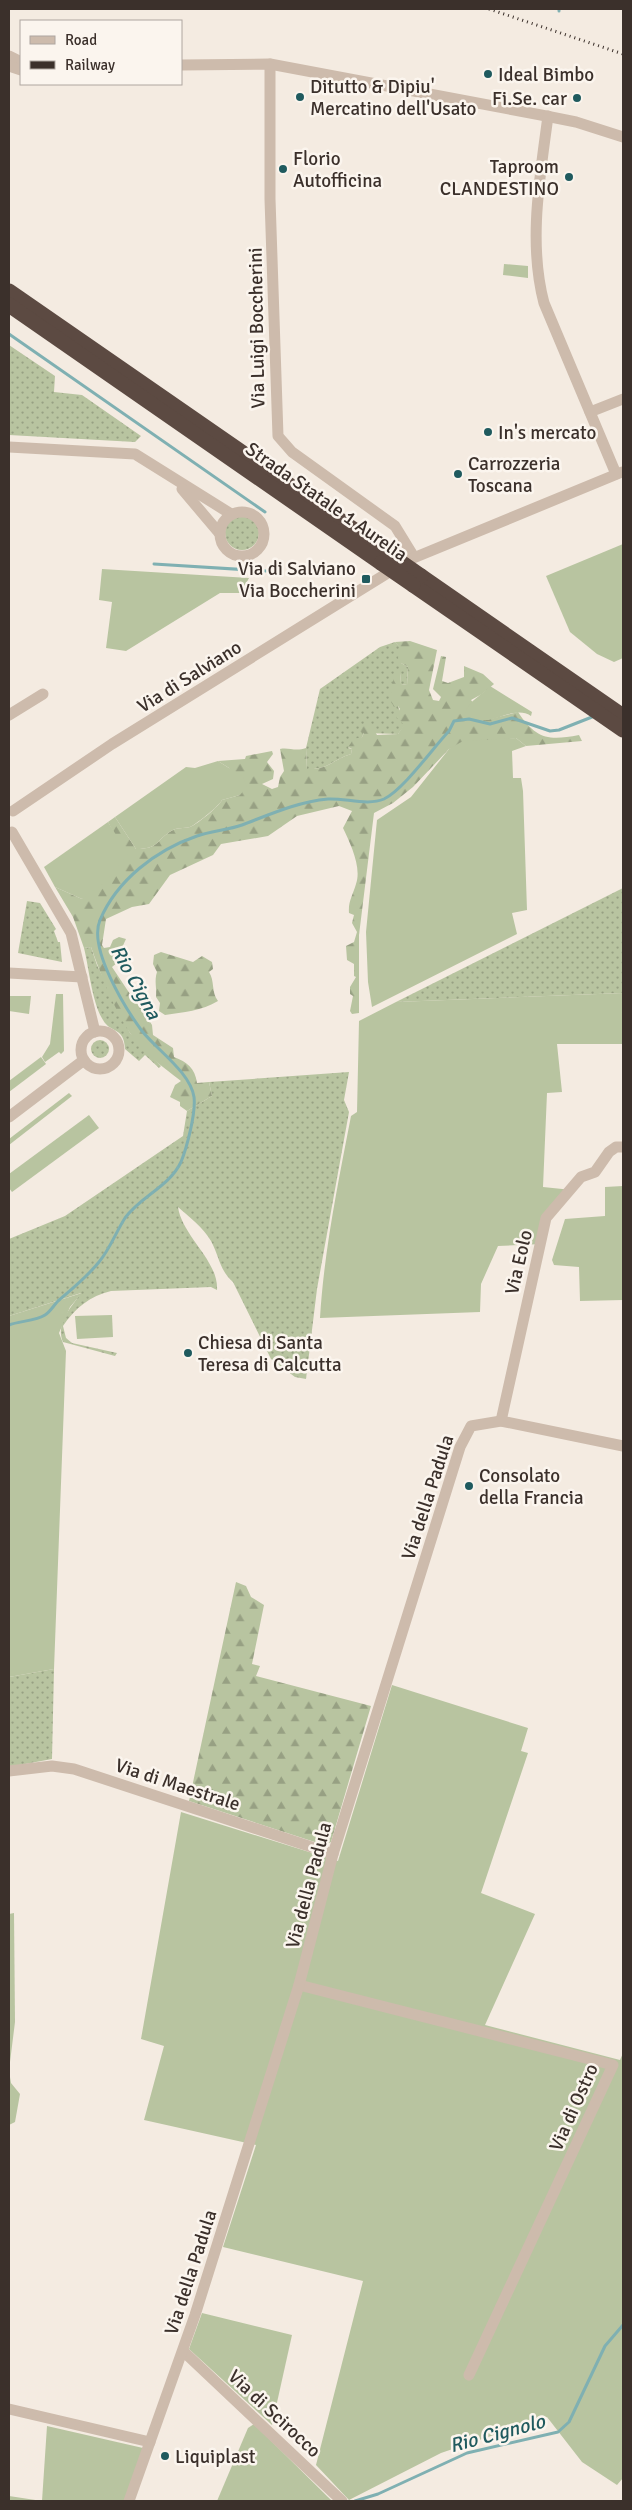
<svg xmlns="http://www.w3.org/2000/svg" width="632" height="2510" font-family="Signika,sans-serif">
<style>
.grass{fill:url(#grass-dots)}
.forest{fill:url(#forest-firs)}
.garden{fill:#b8c4a0}
.lines{fill:none;stroke-linecap:round;stroke-linejoin:round}
.stream{stroke:#7fb0b2;stroke-width:3}
.minor{stroke:#cdbbac;stroke-width:11}
.highway{stroke:#5c4a42;stroke-width:15}
.rail{stroke:#3b302b;stroke-width:3;stroke-dasharray:1 4;stroke-linecap:butt}
.highway-bridge{stroke:#5c4a42;stroke-width:15}
.poi-dot{fill:#1f5a5e;stroke:#fbf5ee;stroke-width:2}
.labels{text-anchor:middle;stroke-width:5;stroke-linejoin:round;paint-order:stroke}
.poi-label{font-size:19px;fill:#3b302b;stroke:#fbf5ee;text-anchor:start}
.street-label{font-size:19px;fill:#3b302b;stroke:#fbf5ee}
.water-label{font-size:20px;font-style:italic;fill:#1f5a5e;stroke:#fbf5ee}
</style>
<defs>
<pattern id="grass-dots" width="8" height="8" patternUnits="userSpaceOnUse" patternTransform="scale(1.25)"><rect width="8" height="8" fill="#b8c4a0"/><path d="M2 2h.1M6 6h.1" fill="none" stroke="#97a083" stroke-width="1.8" stroke-linecap="round"/></pattern>
<pattern id="forest-firs" width="22" height="20" patternUnits="userSpaceOnUse" patternTransform="scale(1.25)"><rect width="22" height="20" fill="#b8c4a0"/><path d="M5 1l3.5 6h-7zM16 11l3.5 6h-7z" fill="#97a083"/></pattern>
</defs>
<rect width="100%" height="100%" fill="#f4ebe1"/>
<g class="grass">
<path d="M9 345 55 376 54 392 82 395 141 436 135 442 9 435Z"/>
<circle cx="242" cy="533" r="17"/>
<path d="M395 642 402 649 401 663 408 667 407 685 401 684 400 673 398 706 405 725 398 734 364 733 362 737 348 748 352 749 351 754C332 760 328 770 307 769L306 748 320 689 380 647Z"/>
<path d="M623 888V993L396 1002Z"/>
<path d="M27 901 40 903 56 929 54 931 58 942H60L62 962 18 953Z"/>
<path d="M91 947 97 965 130 1033 161 1066 159 1068 145 1055 139 1061 125 1049C124 1026 111 1034 103 1020 92 1003 89 968 84 948Z"/>
<circle cx="100" cy="1049" r="9"/>
<path d="M349 1072 344 1100 349 1112 317 1289 306 1379 295 1377 271 1359 233 1282C220 1271 219 1256 211 1241 203 1227 189 1217 178 1207 182 1236 219 1261 217 1290L211 1287 111 1291C90 1296 75 1308 63 1326L66 1338 72 1343 117 1353 115 1356 63 1342C55 1323 71 1308 81 1293L9 1316V1239L65 1216 183 1136 187 1111 212 1096 209 1082Z"/>
<path d="M54 1669 52 1759 9 1767V1677Z"/>
</g>
<g class="forest">
<path d="M410 641 437 650 429 690 433 700 439 701 441 697 433 689 441 656 446 657 442 681 448 683 464 677V666L483 674 494 684 482 694 471 700 486 720 518 712C536 739 548 741 579 735L582 741 526 746 516 738 449 749 413 787 393 803 374 813 359 935V1013L352 1014 350 1011 353 996 350 994V987L356 977 354 976V964L347 960 346 946 354 942 357 932 352 923 354 915 349 913C348 901 353 895 356 884 362 867 350 843 343 828L352 811 339 806 297 816 268 836 221 844 213 855 170 875 149 904 132 907 106 919 102 945 104 948 110 947 113 940 119 937 126 939 120 952 123 958 112 967 136 1003 146 1005 148 1009 146 1015 152 1025 153 1035 173 1048 174 1057C187 1062 195 1068 197 1083L209 1082 212 1096 187 1111 180 1106V1102L170 1097 175 1085 181 1081C163 1067 142 1052 130 1033 113 1007 101 975 91 947L84 948 73 917 55 887 82 899 114 833 108 822 115 817 136 849C160 849 155 840 173 830 179 827 187 829 192 826 200 822 218 807 222 800L240 795 229 768 218 761 245 759 246 756 272 751 273 754 267 762 274 771 273 779 262 784 272 789 278 787 280 777 284 771 280 749C289 747 295 752 306 748L307 769C328 770 332 760 351 754L352 749 348 747 354 739 362 737 364 733 359 731V726L366 724 371 725 377 735 398 734 404 725 396 717 400 709 398 706 394 707C388 698 392 684 395 674L400 673 401 684 407 685 408 667 401 663 398 658 401 649 395 642Z"/>
<path d="M161 952 193 962 202 956 212 962 213 969 209 972C215 981 211 992 218 1001 202 1011 183 1012 165 1015L159 1011 160 1003 156 997C157 988 154 981 157 972L153 964 154 955Z"/>
<path d="M236 1582 246 1586 251 1597 264 1605 252 1664 260 1666 256 1676 371 1706 331 1842 324 1845 189 1801Z"/>
</g>
<g class="garden">
<path d="M504 264 528 266V278L503 275Z"/>
<path d="M623 544V658L614 662 597 654 570 632 546 576Z"/>
<path d="M102 569 249 578 241 593H220L126 651 106 648 112 602 99 600Z"/>
<path d="M490 686 532 712 531 716C518 707 502 718 488 720 480 721 471 717 464 715 472 697 478 699 490 686Z"/>
<path d="M516 738 526 746 512 751 513 778H521L523 791 527 910 512 913 517 934 372 1007 368 982 366 932 377 820 411 797 449 749 463 741Z"/>
<path d="M218 761 243 777 247 787 240 795 222 800C218 807 200 821 192 826 187 829 179 827 173 830 155 840 160 849 136 849L115 817 186 767 195 768Z"/>
<path d="M108 822 128 854 105 882 82 899 55 887 44 867Z"/>
<path d="M623 993V1044H557L562 1092 547 1093 543 1187 572 1190 549 1221 542 1244 498 1246 481 1284 480 1312 320 1318C324 1251 338 1183 351 1116L357 1112 359 1021 396 1002Z"/>
<path d="M56 994H63L64 1051 61 1054 59 1052 45 1062 42 1057 50 1044Z"/>
<path d="M9 996H31L29 1014 9 1011Z"/>
<path d="M41 1057 46 1064 9 1092V1081Z"/>
<path d="M69 1093 72 1096 9 1145V1139Z"/>
<path d="M89 1115 99 1128 12 1192 9 1188V1174Z"/>
<path d="M623 1186V1300L580 1301 579 1267 554 1265 552 1260 565 1219 605 1216V1187Z"/>
<path d="M82 1293 70 1307 59 1333 66 1351 54 1669 9 1677V1316Z"/>
<path d="M112 1315 113 1337 77 1339 75 1316Z"/>
<path d="M392 1685 528 1728 521 1751 528 1753 481 1893 535 1914 485 2025 620 2060 623 2053V2478L617 2485 582 2462 547 2417 441 2453 349 2500 316 2465 363 2281 223 2247 256 2145 144 2120 164 2046 141 2039 181 1812 338 1861Z"/>
<path d="M14 1913 15 2022 9 2070V1914Z"/>
<path d="M9 2071 11 2083 20 2094 15 2122 9 2125Z"/>
<path d="M202 2313 292 2335 272 2425 189 2349Z"/>
<path d="M254 2424 331 2500 330 2501H217L248 2428Z"/>
<path d="M47 2426 143 2448 124 2501H9V2493V2496L42 2501Z"/>
</g>
<g class="lines">
<g class="stream">
<path d="M559 9V11"/>
<path d="M9 334 265 512"/>
<path d="M154 564 266 571"/>
<path d="M9 1325C19 1321 36 1321 45 1315 50 1312 54 1305 58 1301 72 1289 87 1277 99 1262 110 1249 116 1232 125 1218 141 1196 169 1187 181 1162 187 1147 196 1113 194 1097 190 1072 157 1050 142 1031 125 1008 88 948 100 920 117 880 156 850 197 836 211 831 228 830 242 825 271 814 297 802 328 799 345 798 368 806 384 799 404 789 432 749 449 731L454 721 469 719 490 724 512 718 550 731 559 730 592 717"/>
<path d="M355 2501 378 2494 467 2453 558 2432 569 2422 605 2346 623 2325"/>
</g>
<g class="minor">
<path d="M9 56 21 62"/>
<path d="M270 64V199L278 436 292 452 395 526 414 557"/>
<path d="M181 65 270 64 541 115 576 122 623 137"/>
<path d="M9 66 21 70"/>
<path d="M548 116C540 177 528 243 544 303L616 474"/>
<path d="M590 412 623 399"/>
<path d="M9 447 135 454 231 514"/>
<path d="M182 489 220 534"/>
<circle cx="242" cy="534" r="22"/>
<path d="M411 559 622 472"/>
<path d="M9 715 43 694"/>
<path d="M13 811 112 744 386 574"/>
<path d="M12 832 71 933 95 1032"/>
<path d="M9 973 82 977"/>
<circle cx="100" cy="1050" r="19"/>
<path d="M9 1117 84 1060"/>
<path d="M501 1421 546 1218 581 1177 595 1172 609 1152 616 1147H623"/>
<path d="M9 1771 52 1766 74 1769 333 1854"/>
<path d="M299 1985 613 2065 469 2375"/>
<path d="M183 2351 342 2501"/>
<path d="M9 2409 150 2442"/>
<path d="M129 2501 195 2315 299 1985 333 1854 460 1447 471 1426 501 1421 623 1446"/>
</g>
<g class="highway">
<path d="M9 291 388 553"/>
<path d="M9 305 381 563"/>
<path d="M421 576 623 716"/>
<path d="M413 585 623 730"/>
</g>
<path class="rail" d="M489 9 623 54"/>
<g class="highway-bridge">
<path d="M388 553 421 576"/>
<path d="M381 563 413 585"/>
</g>
</g>
<g class="poi-dot">
<circle cx="488" cy="74" r="5"/>
<circle cx="300" cy="97" r="5"/>
<circle cx="577" cy="98" r="5"/>
<circle cx="283" cy="169" r="5"/>
<circle cx="569" cy="177" r="5"/>
<circle cx="488" cy="432" r="5"/>
<circle cx="458" cy="474" r="5"/>
<rect x="361" y="574" width="10" height="10" rx="2.5"/>
<circle cx="188" cy="1353" r="5"/>
<circle cx="469" cy="1486" r="5"/>
<circle cx="165" cy="2456" r="5"/>
</g>
<g class="labels">
<g class="poi-label">
<text x="498" y="81">Ideal Bimbo</text>
<text x="310" y="93">Ditutto &amp; Dipiu'<tspan x="310" dy="22">Mercatino dell'Usato</tspan></text>
<text x="567" y="105" text-anchor="end">Fi.Se. car</text>
<text x="293" y="165">Florio<tspan x="293" dy="22">Autofficina</tspan></text>
<text x="559" y="173" text-anchor="end">Taproom<tspan x="559" dy="22">CLANDESTINO</tspan></text>
<text x="498" y="439">In's mercato</text>
<text x="468" y="470">Carrozzeria<tspan x="468" dy="22">Toscana</tspan></text>
<text x="356" y="575" text-anchor="end">Via di Salviano<tspan x="356" dy="22">Via Boccherini</tspan></text>
<text x="198" y="1349">Chiesa di Santa<tspan x="198" dy="22">Teresa di Calcutta</tspan></text>
<text x="479" y="1482">Consolato<tspan x="479" dy="22">della Francia</tspan></text>
<text x="175" y="2463">Liquiplast</text>
</g>
<g class="street-label">
<text transform="translate(256 328) rotate(-91)" y="7">Via Luigi Boccherini</text>
<text transform="translate(327 501) rotate(35)" y="7">Strada Statale 1 Aurelia</text>
<text transform="translate(189 676) rotate(-32)" y="7">Via di Salviano</text>
<text transform="translate(518 1262) rotate(-77)" y="7">Via Eolo</text>
<text transform="translate(427 1497) rotate(-72)" y="7">Via della Padula</text>
<text transform="translate(178 1784) rotate(18)" y="7">Via di Maestrale</text>
<text transform="translate(308 1885) rotate(-75)" y="7">Via della Padula</text>
<text transform="translate(573 2107) rotate(-66)" y="7">Via di Ostro</text>
<text transform="translate(190 2272) rotate(-72)" y="7">Via della Padula</text>
<text transform="translate(275 2413) rotate(43)" y="7">Via di Scirocco</text>
</g>
<g class="water-label">
<text transform="translate(136 982) rotate(61)" y="7">Rio Cigna</text>
<text transform="translate(497 2433) rotate(-15)" y="7">Rio Cignolo</text>
</g>
</g>
<rect width="632" height="2510" fill="none" stroke="#3b302b" stroke-width="20"/>
<rect x="20" y="20" width="162" height="65" fill="#fbf5ee" stroke="#aea6a0"/>
<rect x="30" y="36" width="25" height="8" fill="#cdbbac" stroke="#aea6a0"/>
<text x="65" y="45" font-size="15" fill="#3b302b">Road</text>
<rect x="30" y="61" width="25" height="8" fill="#3b302b" stroke="#aea6a0"/>
<text x="65" y="70" font-size="15" fill="#3b302b">Railway</text>
</svg>
